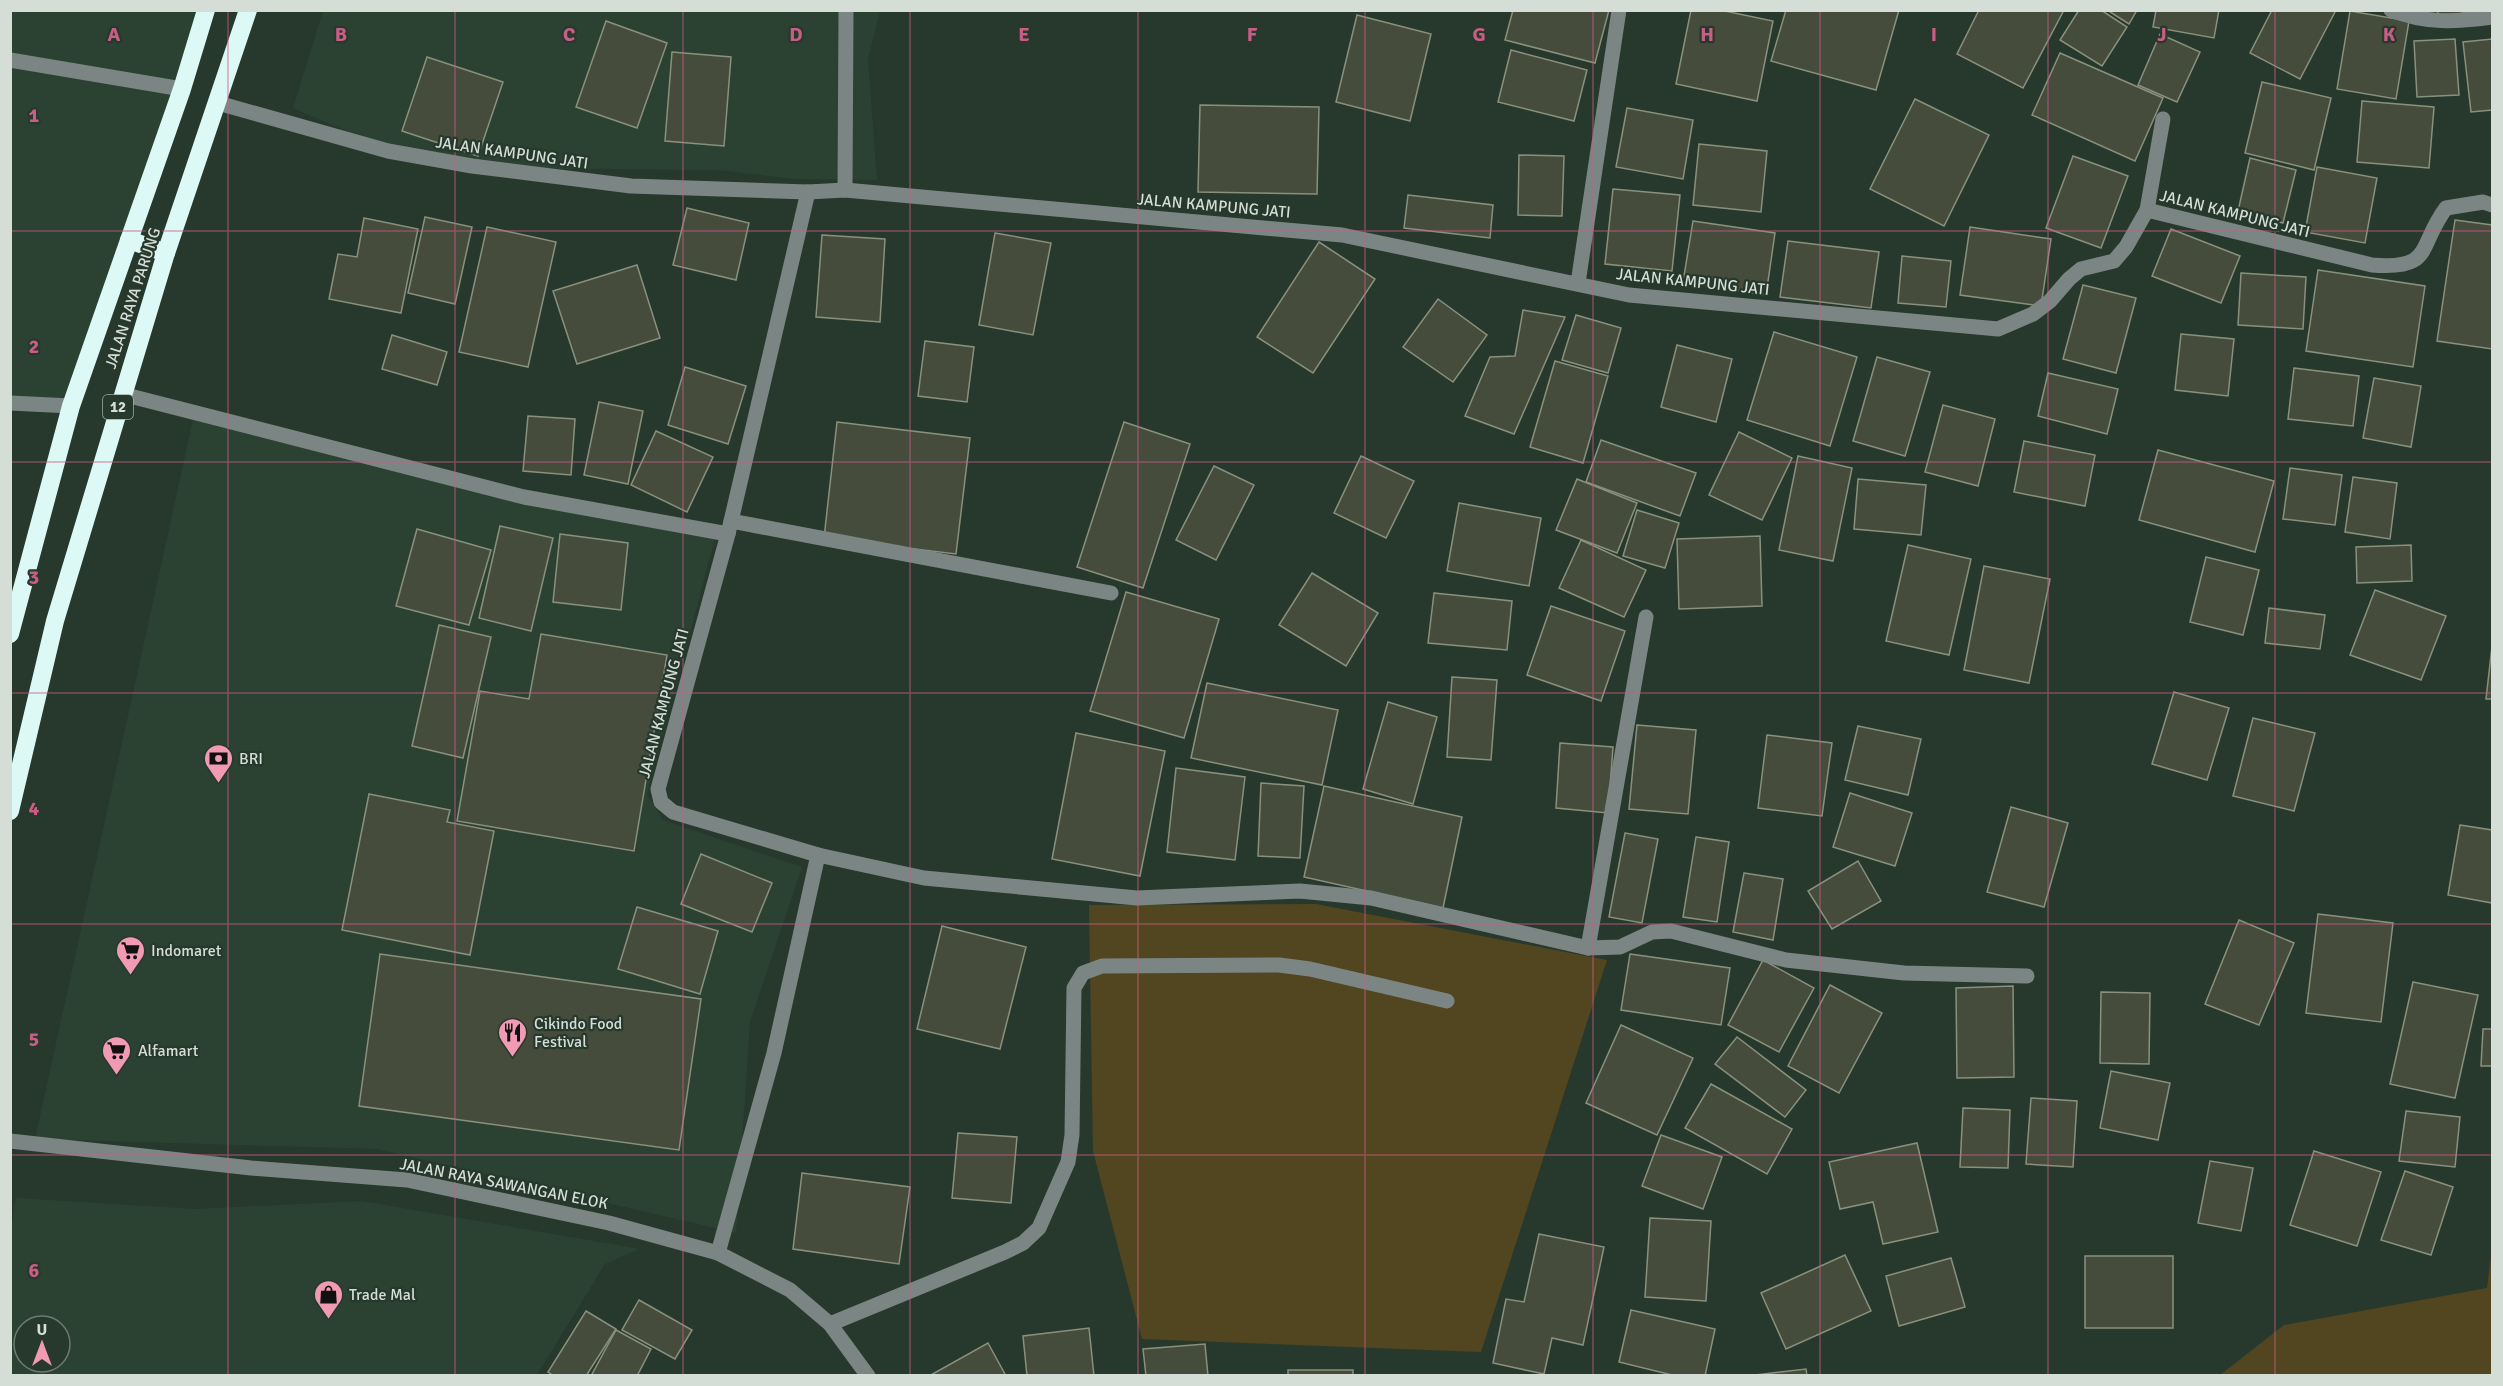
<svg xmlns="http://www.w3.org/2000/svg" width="2503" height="1386" font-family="Signika,sans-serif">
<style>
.built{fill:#2b4232;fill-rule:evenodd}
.green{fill:#524620}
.building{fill:#464c3b;stroke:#89917d;stroke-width:1.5}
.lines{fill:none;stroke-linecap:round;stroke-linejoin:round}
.minor{stroke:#7b8684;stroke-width:15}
.highway{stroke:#ddf9f5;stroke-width:18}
.grid{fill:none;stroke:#c85d86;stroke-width:1.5;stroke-opacity:0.55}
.labels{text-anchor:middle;stroke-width:4.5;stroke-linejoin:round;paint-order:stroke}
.shield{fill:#27382d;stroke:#a0aca4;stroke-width:1.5}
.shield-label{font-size:15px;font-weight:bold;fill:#d4ded7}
.street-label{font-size:16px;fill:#d4ded7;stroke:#27382d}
.poi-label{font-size:16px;fill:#d4ded7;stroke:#27382d;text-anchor:start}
.grid-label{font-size:20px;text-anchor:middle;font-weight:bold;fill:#c85d86;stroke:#27382d;stroke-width:4.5;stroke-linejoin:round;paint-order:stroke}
</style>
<rect width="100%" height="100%" fill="#27382d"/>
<g class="built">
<path d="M11 11H199L66 406 11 405Z"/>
<path d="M323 11H880L868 59 877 180 795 179 718 170 491 168 381 146 293 108Z"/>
<path d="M194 415 491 497 715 539 647 794 663 820 802 867 750 1022 736 1233 377 1149 35 1139Z"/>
<path d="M16 1198 195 1209 362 1201 640 1249 605 1264 537 1375H11L10 1233ZM24 1326H60V1362H24Z"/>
</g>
<g class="green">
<path d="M1316 904 1607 960 1481 1352 1142 1339 1093 1151 1089 905Z"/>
<path d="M2492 1247V1375H2220L2284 1325 2487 1288Z"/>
</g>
<g class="building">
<path d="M1513 10H1609L1595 63 1505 40Z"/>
<path d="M1691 10H1720L1773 21 1757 101 1676 84Z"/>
<path d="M1786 10H1899L1876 90 1771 61Z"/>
<path d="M1979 10H2064L2023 88 1957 54Z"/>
<path d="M2079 10H2101L2127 27 2102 66 2060 40Z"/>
<path d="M2107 10H2137L2129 24Z"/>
<path d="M2156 10H2219L2214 38 2153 27Z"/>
<path d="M2272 10H2336L2300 79 2250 53Z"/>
<path d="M2437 10H2474L2440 19Z"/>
<path d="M2350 11 2409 21 2396 99 2337 89Z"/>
<path d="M1357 15 1431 34 1410 121 1336 102Z"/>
<path d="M606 21 667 43 637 128 576 107Z"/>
<path d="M2160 34 2200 52 2177 102 2138 85Z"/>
<path d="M2455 39 2459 95 2417 97 2414 41Z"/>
<path d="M2492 39V110L2471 112 2463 42Z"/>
<path d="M1511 50 1587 70 1574 121 1498 102Z"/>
<path d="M672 52 731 57 724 146 665 141Z"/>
<path d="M2060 53 2163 98 2135 161 2032 115Z"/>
<path d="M427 57 503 82 478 156 402 131Z"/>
<path d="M2262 82 2331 98 2314 170 2245 153Z"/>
<path d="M1915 99 1989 135 1944 226 1870 189Z"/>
<path d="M2362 101 2434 107 2429 168 2357 162Z"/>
<path d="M1200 105 1319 107 1317 194 1198 192Z"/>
<path d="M1627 108 1693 120 1683 179 1616 167Z"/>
<path d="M1699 144 1767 151 1761 212 1693 205Z"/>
<path d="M1519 155 1564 156 1562 216 1518 215Z"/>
<path d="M2073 156 2128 176 2101 248 2046 228Z"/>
<path d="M2250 158 2296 170 2283 223 2238 211Z"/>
<path d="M2317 167 2377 178 2365 243 2305 232Z"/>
<path d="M1613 189 1680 195 1672 271 1605 264Z"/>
<path d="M1408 195 1493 205 1490 238 1404 228Z"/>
<path d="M687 208 749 223 736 280 673 265Z"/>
<path d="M425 217 472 227 455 304 408 293Z"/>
<path d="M364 218 418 229 401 313 329 299 338 254 357 257Z"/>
<path d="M2455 220 2492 225V349L2437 341Z"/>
<path d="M1693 221 1775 233 1766 295 1683 282Z"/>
<path d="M487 227 556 242 528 367 459 352Z"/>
<path d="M1970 227 2051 239 2041 306 1960 295Z"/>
<path d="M2171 229 2240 256 2221 303 2152 276Z"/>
<path d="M995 233 1051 243 1033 335 979 325Z"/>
<path d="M822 235 885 239 880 322 816 317Z"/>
<path d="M1788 241 1879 252 1871 308 1780 297Z"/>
<path d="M1319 242 1375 279 1313 373 1257 337Z"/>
<path d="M1902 256 1951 261 1946 307 1898 303Z"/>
<path d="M637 265 660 338 577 364 553 291Z"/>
<path d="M2318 270 2425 286 2413 367 2306 351Z"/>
<path d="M2241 273 2306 277 2303 329 2238 325Z"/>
<path d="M2083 285 2136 298 2116 373 2063 359Z"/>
<path d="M1438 299 1487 335 1453 382 1403 347Z"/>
<path d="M1523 310 1565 317 1514 434 1465 416 1490 357 1515 356Z"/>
<path d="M1576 315 1621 328 1608 373 1562 360Z"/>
<path d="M1774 332 1857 357 1830 446 1747 420Z"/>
<path d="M2181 334 2234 339 2228 396 2175 390Z"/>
<path d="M392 335 447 352 437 385 382 369Z"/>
<path d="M925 341 974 347 967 402 918 396Z"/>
<path d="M1677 345 1732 359 1716 422 1661 407Z"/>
<path d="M1877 357 1930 372 1905 456 1853 441Z"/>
<path d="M1555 361 1608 376 1583 463 1530 447Z"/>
<path d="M685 367 746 386 728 444 668 425Z"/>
<path d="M2294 368 2359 376 2353 426 2288 419Z"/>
<path d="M2048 373 2118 389 2107 434 2038 416Z"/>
<path d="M2374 378 2421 386 2411 447 2363 438Z"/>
<path d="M599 402 643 411 628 484 584 475Z"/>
<path d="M1943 405 1995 419 1978 486 1925 472Z"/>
<path d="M528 416 575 419 571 475 523 471Z"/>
<path d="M837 422 970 438 956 554 824 538Z"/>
<path d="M1124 422 1190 444 1143 588 1077 567Z"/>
<path d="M656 431 713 457 687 512 631 485Z"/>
<path d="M1739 432 1792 458 1762 520 1709 495Z"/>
<path d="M1601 440 1696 473 1680 516 1586 482Z"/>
<path d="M2024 441 2095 455 2085 506 2014 492Z"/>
<path d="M2158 450 2274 481 2255 552 2139 520Z"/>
<path d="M1361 456 1414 481 1386 538 1334 513Z"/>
<path d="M1798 456 1852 468 1833 561 1779 550Z"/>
<path d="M1214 466 1254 485 1216 560 1176 540Z"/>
<path d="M2290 468 2342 475 2335 525 2283 519Z"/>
<path d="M2353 477 2397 483 2390 539 2345 532Z"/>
<path d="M1577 479 1637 503 1617 553 1556 530Z"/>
<path d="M1858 479 1926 485 1921 535 1854 529Z"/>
<path d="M1459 503 1541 518 1529 586 1447 571Z"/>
<path d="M1637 510 1679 523 1665 568 1623 556Z"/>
<path d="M500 526 553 538 531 631 479 618Z"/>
<path d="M417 529 491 550 469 625 396 606Z"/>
<path d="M560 534 628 543 621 610 553 602Z"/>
<path d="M1760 536 1762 606 1679 609 1677 539Z"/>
<path d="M1581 540 1646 570 1624 617 1559 588Z"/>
<path d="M1908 545 1971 559 1949 655 1886 641Z"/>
<path d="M2411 545 2412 581 2357 583 2356 547Z"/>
<path d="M2206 557 2259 570 2243 635 2190 622Z"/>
<path d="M1984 566 2050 579 2029 683 1964 670Z"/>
<path d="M1312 573 1378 613 1346 666 1279 625Z"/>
<path d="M2375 590 2446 616 2421 680 2350 655Z"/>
<path d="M1126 592 1219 619 1184 738 1090 711Z"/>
<path d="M1434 593 1512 601 1507 650 1428 643Z"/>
<path d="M1551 606 1625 631 1601 701 1527 675Z"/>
<path d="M2269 608 2325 615 2320 649 2265 643Z"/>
<path d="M439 625 491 637 463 758 412 746Z"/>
<path d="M541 634 667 655 634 851 457 821 480 691 529 699Z"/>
<path d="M2492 646V699H2486Z"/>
<path d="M1452 677 1497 680 1491 760 1447 757Z"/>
<path d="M1207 683 1338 710 1322 785 1191 758Z"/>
<path d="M2174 692 2229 708 2207 780 2152 764Z"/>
<path d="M1388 702 1437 717 1413 804 1363 789Z"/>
<path d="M2253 718 2315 733 2294 811 2233 796Z"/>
<path d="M1637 725 1696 730 1688 814 1629 809Z"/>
<path d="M1858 726 1921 739 1908 795 1845 780Z"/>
<path d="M1076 733 1165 751 1140 876 1052 859Z"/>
<path d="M1767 735 1832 743 1822 816 1758 808Z"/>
<path d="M1560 743 1613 747 1608 813 1556 808Z"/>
<path d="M1176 768 1245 777 1235 860 1167 852Z"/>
<path d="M1261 783 1304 786 1300 858 1258 856Z"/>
<path d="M1324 786 1462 817 1443 908 1304 877Z"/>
<path d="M1850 793 1912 813 1895 866 1833 847Z"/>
<path d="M369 794 450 810 447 822 494 831 470 955 342 930Z"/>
<path d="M2011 807 2068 823 2044 907 1987 892Z"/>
<path d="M2460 825 2492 830V903L2448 895Z"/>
<path d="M1625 833 1658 839 1642 923 1609 917Z"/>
<path d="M1696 837 1729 842 1717 922 1683 917Z"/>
<path d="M701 854 772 883 752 932 681 904Z"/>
<path d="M1858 861 1881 901 1832 929 1808 891Z"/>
<path d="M1744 873 1783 879 1773 940 1733 932Z"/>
<path d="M637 907 718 931 700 994 618 969Z"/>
<path d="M2318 914 2393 923 2381 1022 2306 1013Z"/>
<path d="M2239 920 2294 943 2259 1025 2205 1004Z"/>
<path d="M942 926 1026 947 1000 1049 917 1029Z"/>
<path d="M380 954 701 999 679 1150 359 1106Z"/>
<path d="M1630 954 1730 968 1721 1025 1621 1010Z"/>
<path d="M1763 960 1814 988 1779 1052 1728 1025Z"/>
<path d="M2413 982 2478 995 2455 1098 2390 1084Z"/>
<path d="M1830 985 1882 1013 1839 1093 1788 1066Z"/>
<path d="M2013 986 2014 1077 1957 1078 1956 988Z"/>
<path d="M2101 992 2150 993 2149 1064 2100 1063Z"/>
<path d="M1621 1025 1693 1058 1657 1135 1586 1103Z"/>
<path d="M2483 1029H2492V1066H2481Z"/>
<path d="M1737 1037 1806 1090 1785 1117 1715 1064Z"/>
<path d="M2111 1071 2170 1083 2158 1140 2100 1128Z"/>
<path d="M1711 1084 1792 1129 1767 1174 1685 1128Z"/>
<path d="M2031 1098 2077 1101 2073 1167 2026 1164Z"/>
<path d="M1963 1108 2010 1110 2008 1168 1960 1167Z"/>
<path d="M2406 1111 2460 1117 2455 1167 2399 1161Z"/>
<path d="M958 1133 1017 1137 1011 1203 952 1198Z"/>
<path d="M1661 1135 1722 1157 1703 1209 1642 1186Z"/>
<path d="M1917 1143 1938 1232 1883 1244 1873 1202 1840 1209 1829 1162Z"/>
<path d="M2314 1151 2381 1172 2357 1246 2290 1225Z"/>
<path d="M2210 1161 2253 1168 2241 1231 2198 1223Z"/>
<path d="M2405 1171 2453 1187 2431 1255 2381 1240Z"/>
<path d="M802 1173 910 1187 899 1264 793 1249Z"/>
<path d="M1650 1218 1711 1221 1706 1301 1645 1297Z"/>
<path d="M1539 1234 1604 1247 1583 1345 1552 1338 1544 1374 1493 1363 1506 1299 1524 1302Z"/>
<path d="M1845 1255 1871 1311 1786 1349 1761 1293Z"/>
<rect x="2085" y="1256" width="88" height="72"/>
<path d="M1951 1258 1965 1307 1899 1326 1886 1276Z"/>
<path d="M639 1300 692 1330 675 1359 622 1330Z"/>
<path d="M1631 1310 1715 1329 1705 1376H1676L1619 1362Z"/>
<path d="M586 1311 616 1329 586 1376H554L548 1372Z"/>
<path d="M1089 1328 1094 1376H1027L1023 1336Z"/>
<path d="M616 1330 651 1349 637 1376H591Z"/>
<path d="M988 1343 1006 1376H929Z"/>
<path d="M1205 1344 1208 1376H1146L1143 1349Z"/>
<path d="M1806 1369 1807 1376H1747Z"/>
<rect x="1288" y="1370" width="65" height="6"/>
</g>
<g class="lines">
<g class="minor">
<path d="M2391 10C2427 24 2455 22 2492 17"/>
<path d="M10 60 182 89"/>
<path d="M218 103 388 151 472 166 631 186 808 192 845 190 1342 235 1629 295 1998 329 2033 314 2050 301 2069 279 2081 269 2114 261 2126 247 2147 210 2372 265C2434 270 2417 247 2446 208L2483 202 2492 205"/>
<path d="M845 190 846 10"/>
<path d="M2147 210 2163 119"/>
<path d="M1578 283 1619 10"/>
<path d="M122 394 524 497 728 534"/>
<path d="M10 403 71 406"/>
<path d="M731 521 1111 593"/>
<path d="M818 855 924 878 1137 898 1300 891 1371 898 1588 948 1620 947 1652 932 1671 931 1786 960 1904 973 2027 976"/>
<path d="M1588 948 1646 617"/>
<path d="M10 1141 251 1168 407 1180 609 1223 718 1253 790 1290 830 1324 868 1376"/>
<path d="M718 1253 774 1053 818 855 673 812 661 802 658 789 728 534 808 192"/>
<path d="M830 1324 1005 1252 1023 1243 1039 1228 1068 1162 1072 1135 1074 988 1083 973 1102 966 1279 965 1310 969 1447 1001"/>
</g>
<g class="highway">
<path d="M129 240 166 253"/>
<path d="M10 634 71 406 182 89 206 10"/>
<path d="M10 811 55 621 166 253 248 10"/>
</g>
</g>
<path class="grid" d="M228 10V1376M455 10V1376M683 10V1376M910 10V1376M1138 10V1376M1365 10V1376M1593 10V1376M1820 10V1376M2048 10V1376M2275 10V1376M10 231H2492M10 462H2492M10 693H2492M10 924H2492M10 1155H2492"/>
<defs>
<symbol id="bank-pin" viewBox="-11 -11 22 30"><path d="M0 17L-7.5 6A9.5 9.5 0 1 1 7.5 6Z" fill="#f19ab3" stroke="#27382d"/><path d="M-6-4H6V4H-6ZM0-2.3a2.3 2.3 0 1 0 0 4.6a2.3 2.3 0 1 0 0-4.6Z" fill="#111"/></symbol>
<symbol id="supermarket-pin" viewBox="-11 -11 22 30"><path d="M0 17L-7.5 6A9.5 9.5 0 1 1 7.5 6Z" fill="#f19ab3" stroke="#27382d"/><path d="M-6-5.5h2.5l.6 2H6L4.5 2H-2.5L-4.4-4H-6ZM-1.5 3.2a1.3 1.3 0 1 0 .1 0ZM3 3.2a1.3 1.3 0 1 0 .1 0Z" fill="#111"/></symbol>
<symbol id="restaurant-pin" viewBox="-11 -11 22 30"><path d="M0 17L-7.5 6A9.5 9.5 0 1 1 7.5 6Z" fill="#f19ab3" stroke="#27382d"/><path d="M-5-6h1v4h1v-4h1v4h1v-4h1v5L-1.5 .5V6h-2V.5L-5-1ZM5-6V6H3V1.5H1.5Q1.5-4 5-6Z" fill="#111"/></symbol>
<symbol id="shop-pin" viewBox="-11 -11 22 30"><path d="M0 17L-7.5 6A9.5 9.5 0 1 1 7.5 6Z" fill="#f19ab3" stroke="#27382d"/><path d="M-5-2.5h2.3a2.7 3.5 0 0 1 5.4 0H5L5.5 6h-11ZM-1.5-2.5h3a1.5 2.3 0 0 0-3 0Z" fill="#111"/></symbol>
</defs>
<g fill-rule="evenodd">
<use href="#bank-pin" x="202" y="742" width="33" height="45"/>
<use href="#supermarket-pin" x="114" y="934" width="33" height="45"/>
<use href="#restaurant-pin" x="496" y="1016" width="33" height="45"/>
<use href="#supermarket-pin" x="100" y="1034" width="33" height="45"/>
<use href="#shop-pin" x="312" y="1278" width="33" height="45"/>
</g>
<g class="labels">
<rect class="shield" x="103" y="395" width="30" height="24" rx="4.5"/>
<g class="shield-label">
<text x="118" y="412">12</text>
</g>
<g class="street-label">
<text transform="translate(512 152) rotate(8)" y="6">JALAN KAMPUNG JATI</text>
<text transform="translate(1214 205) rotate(5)" y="6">JALAN KAMPUNG JATI</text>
<text transform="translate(2235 213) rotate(14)" y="6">JALAN KAMPUNG JATI</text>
<text transform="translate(1693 281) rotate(6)" y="6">JALAN KAMPUNG JATI</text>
<text transform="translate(132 298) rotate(-72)" y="6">JALAN RAYA PARUNG</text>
<text transform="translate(663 703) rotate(-75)" y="6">JALAN KAMPUNG JATI</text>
<text transform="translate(504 1183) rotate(11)" y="6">JALAN RAYA SAWANGAN ELOK</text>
</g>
<g class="poi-label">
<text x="239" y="764">BRI</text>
<text x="151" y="956">Indomaret</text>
<text x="534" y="1029">Cikindo Food<tspan x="534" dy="18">Festival</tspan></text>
<text x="138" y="1056">Alfamart</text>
<text x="349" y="1300">Trade Mal</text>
</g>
</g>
<g class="grid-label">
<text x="114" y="41">A</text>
<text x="341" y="41">B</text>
<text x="569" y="41">C</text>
<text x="796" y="41">D</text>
<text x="1024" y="41">E</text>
<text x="1252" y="41">F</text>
<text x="1479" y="41">G</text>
<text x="1707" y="41">H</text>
<text x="1934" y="41">I</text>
<text x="2162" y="41">J</text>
<text x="2389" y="41">K</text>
<text x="34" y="122">1</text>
<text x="34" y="353">2</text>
<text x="34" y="584">3</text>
<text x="34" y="815">4</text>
<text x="34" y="1046">5</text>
<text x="34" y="1277">6</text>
</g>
<rect width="2503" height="1386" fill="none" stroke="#d4ded7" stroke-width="24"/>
<g transform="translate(42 1344)"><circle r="28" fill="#27382d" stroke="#6c7a71" stroke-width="1.5"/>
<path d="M0-4.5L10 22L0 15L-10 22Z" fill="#f19ab3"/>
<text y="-9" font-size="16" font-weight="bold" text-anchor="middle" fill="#d4ded7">U</text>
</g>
</svg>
